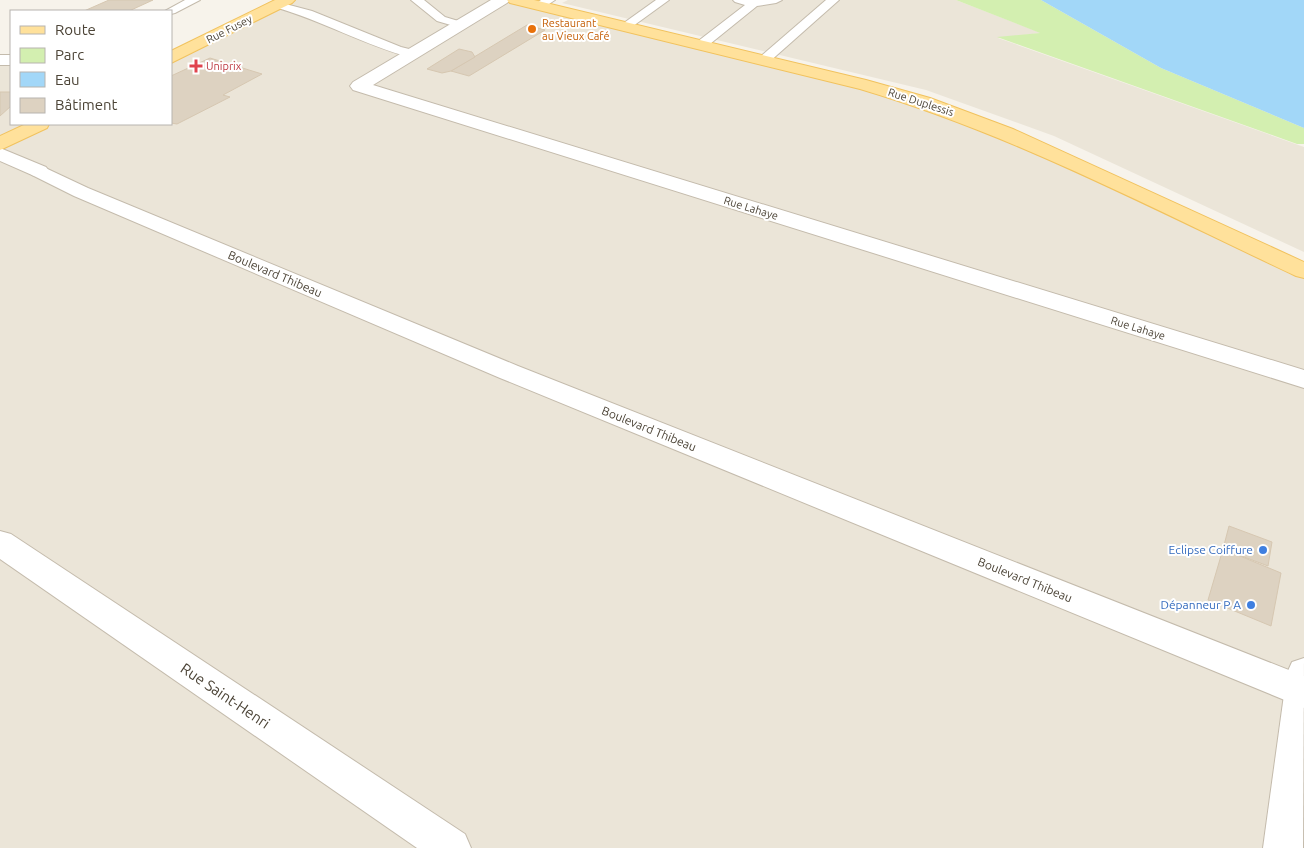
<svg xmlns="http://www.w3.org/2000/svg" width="1304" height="848" font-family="Ubuntu,sans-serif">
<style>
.residential{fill:#ebe5d8}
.green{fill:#d3efb0}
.water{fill:#a2d7f8}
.building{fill:#ddd2c1;stroke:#d6c7b1}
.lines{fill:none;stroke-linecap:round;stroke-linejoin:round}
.service-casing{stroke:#c4bbac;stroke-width:2}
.minor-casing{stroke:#c4bbac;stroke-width:2}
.tertiary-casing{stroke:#c4bbac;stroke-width:2}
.primary-casing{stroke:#f1c25e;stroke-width:2}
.service{fill:#fff;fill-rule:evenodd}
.minor{fill:#fff;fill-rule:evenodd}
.tertiary{fill:#fff;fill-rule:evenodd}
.primary{fill:#ffe19b;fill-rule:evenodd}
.food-dot{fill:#e8710a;stroke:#fff;stroke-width:2}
.health-dot{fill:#e0444e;stroke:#fff;stroke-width:2}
.shop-dot{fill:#3f7fe0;stroke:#fff;stroke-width:2}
.labels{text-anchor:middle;stroke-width:4;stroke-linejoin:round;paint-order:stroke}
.far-food-label{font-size:11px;fill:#c56008;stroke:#fff;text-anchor:start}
.far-street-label{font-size:11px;fill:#4c4437;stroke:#fff}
.far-health-label{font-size:11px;fill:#be3a42;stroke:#fff;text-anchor:start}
.street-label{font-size:12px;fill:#4c4437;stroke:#fff}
.shop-label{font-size:12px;fill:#366cbe;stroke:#fff;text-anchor:end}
.near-street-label{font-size:15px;fill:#4c4437;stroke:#fff}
</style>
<rect width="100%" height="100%" fill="#f7f3eb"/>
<g class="residential">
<path d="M287 0H515L924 102 1304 271V848H0V60H11V124H171V58Z"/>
<path d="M568 0H956L1041 33 998 38 1304 147V252L1054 136 926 90 562 3Z"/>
</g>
<path class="green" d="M956 0H1041L1161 68 1304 128V144H1297L997 37 1040 33Z"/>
<path class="water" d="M1041 0H1304V128L1161 68Z"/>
<g class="building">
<path d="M109 0H153L129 11H84Z"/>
<path d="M527 25 545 30 469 76 451 71Z"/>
<path d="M459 49 472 52 475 57 451 71 442 73 427 69Z"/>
<path d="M210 58 262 74 223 95 230 97 177 124 171 123V76Z"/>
<path d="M0 92H11V106L0 116Z"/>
<path d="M1229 526 1272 542 1268 566 1223 549Z"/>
<path d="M1223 549 1281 573 1271 626 1208 600Z"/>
</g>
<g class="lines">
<defs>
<g id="service">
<path d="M185 0H200L175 13 171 14V11H165Z"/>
<path d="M411 0H424L445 17 465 23 467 25 461 28 437 21Z"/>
<path d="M541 0H555L543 8H535L533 6Z"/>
<path d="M656 0H669L629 29H621L619 27 621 25Z"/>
<path d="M733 0H782L776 3 757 6 705 48H697L695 45 697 42 745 5 735 2Z"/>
<path d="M826 0H839L768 63H760L758 60 760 57Z"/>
<path d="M278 2 312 11 401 47 417 51 419 54 413 58C365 46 322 20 274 7L272 5 274 3Z"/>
</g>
<g id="minor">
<path d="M491 0H510L507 3 373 85 1304 370V388L353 90 350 86 353 82Z"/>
<path d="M0 148 46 167 49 171 46 175 39 177 32 175 0 161Z"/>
<path d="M0 531 11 534 465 834 471 848H417L0 559Z"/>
<path d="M1304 658 1303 848H1263L1287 673 1292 662Z"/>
</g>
<g id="tertiary">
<rect x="0" y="55" width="11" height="10"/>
<path d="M39 165 88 188 518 366 1304 676V708L500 378 74 196 32 175 29 171 32 167Z"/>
</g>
<g id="primary">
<path d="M275 0H295L292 3 171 63V51Z"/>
<path d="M507 0H534L866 80 930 98 1013 129 1304 262V278L1296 276C1153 209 1012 134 860 89L510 3Z"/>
<path d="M26 124H49L47 128 0 150V136Z"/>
</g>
</defs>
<use href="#service" class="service-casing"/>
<use href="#minor" class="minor-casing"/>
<use href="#tertiary" class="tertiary-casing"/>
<use href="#primary" class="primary-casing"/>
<use href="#service" class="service"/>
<use href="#minor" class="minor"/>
<use href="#tertiary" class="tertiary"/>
<use href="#primary" class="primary"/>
</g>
<circle class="food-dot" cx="532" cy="29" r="5"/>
<path class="health-dot" d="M193.5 58.5h5v5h5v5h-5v5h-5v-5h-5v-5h5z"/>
<g class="shop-dot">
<circle cx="1263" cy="550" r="5"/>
<circle cx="1251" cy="605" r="5"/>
</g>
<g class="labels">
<g class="far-food-label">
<text x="542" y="27">Restaurant<tspan x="542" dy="13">au Vieux Café</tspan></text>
</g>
<g class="far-street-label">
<text transform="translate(229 29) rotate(-27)" y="4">Rue Fusey</text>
<text transform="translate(921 102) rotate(18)" y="4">Rue Duplessis</text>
<text transform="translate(751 208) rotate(17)" y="4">Rue Lahaye</text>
<text transform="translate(1138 328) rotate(17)" y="4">Rue Lahaye</text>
</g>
<g class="far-health-label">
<text x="206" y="70">Uniprix</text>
</g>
<g class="street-label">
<text transform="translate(275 274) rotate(23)" y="4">Boulevard Thibeau</text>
<text transform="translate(649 429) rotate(22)" y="4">Boulevard Thibeau</text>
<text transform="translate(1025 580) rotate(22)" y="4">Boulevard Thibeau</text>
</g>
<g class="shop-label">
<text x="1253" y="554">Eclipse Coiffure</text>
<text x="1241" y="609">Dépanneur P A</text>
</g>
<g class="near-street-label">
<text transform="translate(225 696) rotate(34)" y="5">Rue Saint-Henri</text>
</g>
</g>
<rect x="10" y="10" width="162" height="115" fill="#ffffff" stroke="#b7b4af"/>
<rect x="20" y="26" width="25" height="8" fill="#ffe19b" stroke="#b7b4af"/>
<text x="55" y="35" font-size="15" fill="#4c4437">Route</text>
<rect x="20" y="48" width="25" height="15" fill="#d3efb0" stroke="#b7b4af"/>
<text x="55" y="60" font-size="15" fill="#4c4437">Parc</text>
<rect x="20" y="72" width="25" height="15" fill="#a2d7f8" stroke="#b7b4af"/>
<text x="55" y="85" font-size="15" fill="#4c4437">Eau</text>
<rect x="20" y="98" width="25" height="15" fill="#ddd2c1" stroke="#b7b4af"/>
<text x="55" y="110" font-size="15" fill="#4c4437">Bâtiment</text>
</svg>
